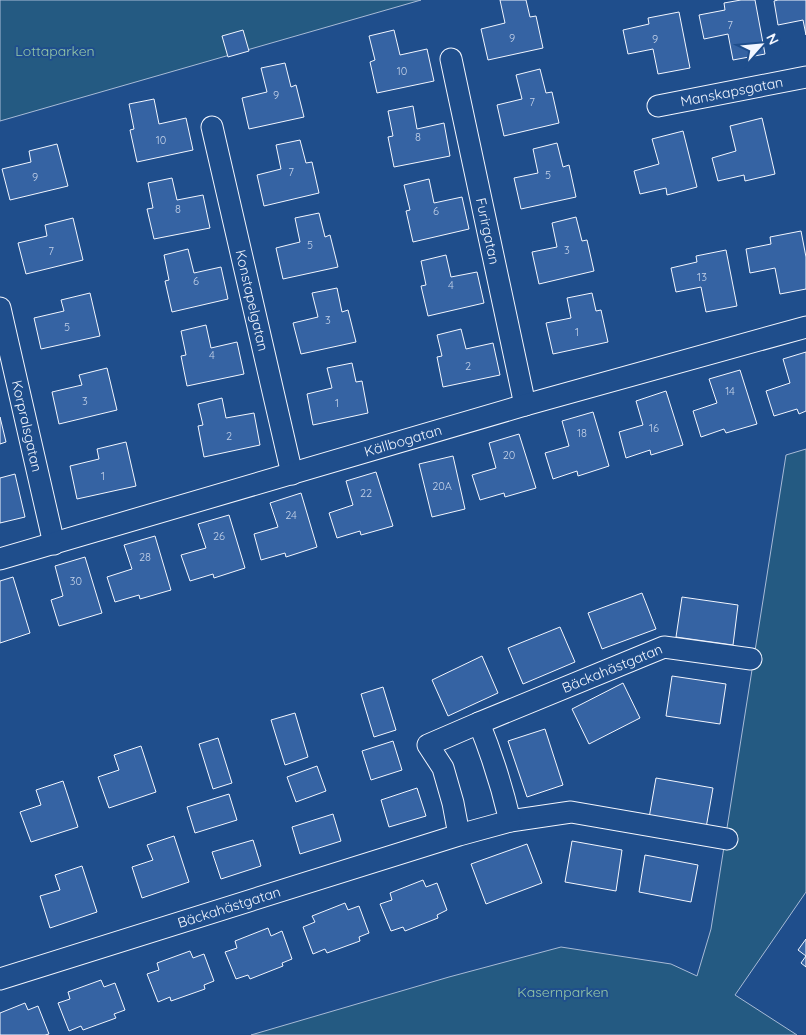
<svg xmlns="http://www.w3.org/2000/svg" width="806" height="1035" font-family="Quicksand,sans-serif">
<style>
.green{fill:#245a82;stroke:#a8bbd7}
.building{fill:#3563a3;stroke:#f2f6ff}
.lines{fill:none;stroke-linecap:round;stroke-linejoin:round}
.minor-casing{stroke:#f2f6ff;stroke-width:23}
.minor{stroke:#1f4e8c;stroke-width:21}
.labels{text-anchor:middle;stroke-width:4;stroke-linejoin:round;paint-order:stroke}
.number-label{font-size:11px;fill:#c3d1e8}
.park-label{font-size:14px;fill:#97c8a6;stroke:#1f4e8c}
.street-label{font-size:14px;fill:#f2f6ff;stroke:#1f4e8c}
</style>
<rect width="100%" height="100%" fill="#1f4e8c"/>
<g class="green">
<path d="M0 0H421L0 121Z"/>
<path d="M806 449V892L735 995 797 1035H251L449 977 561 947 671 964 697 976 711 929 786 455Z"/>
</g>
<g class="building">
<path d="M500 0H526L530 17 536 16 543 48 488 60 481 29 505 23Z"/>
<path d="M741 0H755L765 54 733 60 728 34 704 39 699 15 725 10 724 3Z"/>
<path d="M778 0H806V35L803 20 778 25 774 1Z"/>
<path d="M679 12 690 68 658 74 653 49 628 54 623 30 649 24 648 18Z"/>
<path d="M243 30 249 51 228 57 222 36Z"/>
<path d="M394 30 400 55 427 49 434 81 377 93 370 62 375 60 369 36Z"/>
<path d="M285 63 291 87 296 85 304 117 249 129 242 98 267 92 261 68Z"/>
<path d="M540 69 546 93 552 92 559 123 504 136 497 105 522 99 516 75Z"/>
<path d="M154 99 159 124 186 118 193 150 137 162 130 130 134 129 129 104Z"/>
<path d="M413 106 417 129 444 123 450 156 394 167 388 137 393 136 388 111Z"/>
<path d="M762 118 775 174 745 181 744 175 718 181 712 158 736 151 730 126Z"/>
<path d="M683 131 697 187 667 195 666 188 640 194 634 171 659 164 652 139Z"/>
<path d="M300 140 306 163 312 162 319 193 264 206 257 175 281 169 276 145Z"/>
<path d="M557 143 563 167 569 165 576 197 521 209 514 178 538 173 533 149Z"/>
<path d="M57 144 68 186 10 200 2 169 31 162 29 151Z"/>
<path d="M172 178 177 200 203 195 210 228 154 239 147 209 153 208 148 183Z"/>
<path d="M429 179 434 203 462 197 469 229 413 242 406 211 410 210 404 185Z"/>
<path d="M319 213 325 237 330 235 338 267 283 279 276 248 300 242 295 218Z"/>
<path d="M576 217 582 241 587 240 594 271 539 284 532 252 557 247 552 223Z"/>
<path d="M73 218 83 260 26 274 18 243 47 236 45 225Z"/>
<path d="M801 231 806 257V289L780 294 775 268 750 273 746 249 771 244 770 237Z"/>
<path d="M188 249 194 273 221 267 228 299 172 312 165 281 169 280 164 255Z"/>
<path d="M726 250 737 306 706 312 701 287 676 292 671 268 697 262 696 256Z"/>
<path d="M446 255 451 277 477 272 484 303 428 316 421 286 426 285 421 261Z"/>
<path d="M337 288 342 312 348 310 356 342 301 354 293 323 318 317 312 293Z"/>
<path d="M90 293 100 336 41 349 34 318 64 311 61 300Z"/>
<path d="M592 293 596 311 601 310 608 342 553 354 546 323 571 318 567 298Z"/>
<path d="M206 325 211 348 237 342 244 374 187 386 181 356 186 355 181 331Z"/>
<path d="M461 329 466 349 493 343 500 375 443 387 437 357 442 356 437 335Z"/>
<path d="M806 352V411L799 414 797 409 774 416 766 391 790 383 783 359Z"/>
<path d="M352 363 356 382 362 381 368 413 313 425 307 394 332 388 327 368Z"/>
<path d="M107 368 117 410 59 424 52 392 82 385 79 375Z"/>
<path d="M740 370 757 424 726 433 724 429 701 437 693 411 717 403 709 379Z"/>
<path d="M666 391 683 445 651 455 650 450 626 458 619 432 643 425 636 401Z"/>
<path d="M222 398 226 418 254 413 260 445 204 457 198 426 203 425 198 404Z"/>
<path d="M593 412 609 466 578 476 577 471 553 479 545 453 569 446 562 421Z"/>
<path d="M0 417 6 442 0 444Z"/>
<path d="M519 434 536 488 505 497 504 493 480 500 472 475 496 468 489 443Z"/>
<path d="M126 442 136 486 77 499 70 466 99 459 97 449Z"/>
<path d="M453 456 465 509 432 517 419 464Z"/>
<path d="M376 472 393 526 361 535 360 531 337 538 329 513 353 505 346 481Z"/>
<path d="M15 474 25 517 0 523V478Z"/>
<path d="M301 493 317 547 286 557 285 553 261 560 254 534 278 527 270 503Z"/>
<path d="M229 515 245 568 214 578 213 574 190 581 181 555 206 548 198 524Z"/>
<path d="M155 536 171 590 140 599 139 595 115 602 107 577 132 569 124 545Z"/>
<path d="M85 557 102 613 59 626 51 600 63 596 55 566Z"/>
<path d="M13 577 30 633 0 643V581Z"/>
<path d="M642 593 656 629 602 649 588 613Z"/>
<path d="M682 597 738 605 733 645 676 637Z"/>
<path d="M560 627 575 662 523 684 508 648Z"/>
<path d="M482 656 498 693 448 716 432 680Z"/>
<path d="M672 676 726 684 720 724 666 716Z"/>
<path d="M623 683 640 718 589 744 572 709Z"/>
<path d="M383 687 396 730 374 737 361 694Z"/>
<path d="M295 713 308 757 285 765 271 720Z"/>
<path d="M545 729 563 785 527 797 508 741Z"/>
<path d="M218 738 232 783 213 789 199 744Z"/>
<path d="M393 741 402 770 371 780 362 751Z"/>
<path d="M141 746 156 792 109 808 98 777 119 770 114 755Z"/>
<path d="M317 766 326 791 296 802 287 777Z"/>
<path d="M656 778 713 788 706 828 649 818Z"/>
<path d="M63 781 78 827 31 842 20 812 41 805 36 790Z"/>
<path d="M417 788 426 816 389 827 381 800Z"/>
<path d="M229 794 237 820 195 833 187 807Z"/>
<path d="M333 814 341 841 300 854 292 827Z"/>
<path d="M174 836 189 882 142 898 132 867 153 860 147 845Z"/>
<path d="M253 840 261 866 221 879 212 852Z"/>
<path d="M572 841 622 850 616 891 565 882Z"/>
<path d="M527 844 542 883 486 904 471 864Z"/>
<path d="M645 855 698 865 691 902 639 892Z"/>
<path d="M82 866 97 912 50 928 40 896 60 890 55 875Z"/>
<path d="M423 880 426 887 437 883 447 910 437 915 438 918 405 931 403 927 391 931 380 904 392 900 390 893Z"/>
<path d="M345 903 348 910 359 906 369 933 359 937 360 941 327 953 325 949 313 954 303 927 315 922 312 916Z"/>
<path d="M268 928 271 936 282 931 292 959 282 963 283 966 250 979 248 975 236 979 225 952 237 948 235 941Z"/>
<path d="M806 939V967L801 963 806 956 798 950Z"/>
<path d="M190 951 193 958 204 954 214 981 204 985 205 989 171 1001 170 997 158 1002 147 974 159 970 157 963Z"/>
<path d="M101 980 104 987 115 983 125 1010 114 1014 116 1018 83 1030 81 1026 69 1031 58 1003 70 999 68 992Z"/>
<path d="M25 1003 28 1010 38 1006 49 1034 45 1035H0V1013Z"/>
</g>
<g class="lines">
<defs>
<g id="minor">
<path id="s1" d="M451 59 525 405"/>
<path id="s2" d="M658 106 806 77"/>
<path id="s3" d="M212 127 292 474"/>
<path id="s4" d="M0 308 54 544"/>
<path id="s5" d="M0 559 525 405 806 327"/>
<path id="s6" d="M479 723 664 647 751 659"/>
<path d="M510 821 571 812 727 839"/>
<path id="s7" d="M0 979 459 835 510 821C502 787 492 755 479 723L428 745 443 768 453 803 459 835"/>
</g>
</defs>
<use href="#minor" class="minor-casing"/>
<use href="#minor" class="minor"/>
</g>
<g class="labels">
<g class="number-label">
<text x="730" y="29">7</text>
<text x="512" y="42">9</text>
<text x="655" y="43">9</text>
<text x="402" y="75">10</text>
<text x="276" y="99">9</text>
<text x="532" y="106">7</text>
<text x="418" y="141">8</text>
<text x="161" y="144">10</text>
<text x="291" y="176">7</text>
<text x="548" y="179">5</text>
<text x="35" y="181">9</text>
<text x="178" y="213">8</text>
<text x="436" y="215">6</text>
<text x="310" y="249">5</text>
<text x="567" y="254">3</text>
<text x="51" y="255">7</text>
<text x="702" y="281">13</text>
<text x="196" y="285">6</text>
<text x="451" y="289">4</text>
<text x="328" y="324">3</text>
<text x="67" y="331">5</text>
<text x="577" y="336">1</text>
<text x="212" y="359">4</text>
<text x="468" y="370">2</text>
<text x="730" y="395">14</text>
<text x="85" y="405">3</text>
<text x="337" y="407">1</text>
<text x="654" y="432">16</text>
<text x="582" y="437">18</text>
<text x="229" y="440">2</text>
<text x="509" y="459">20</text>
<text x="103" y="480">1</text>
<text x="442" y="490">20A</text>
<text x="366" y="497">22</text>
<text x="291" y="519">24</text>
<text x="219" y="540">26</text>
<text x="145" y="561">28</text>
<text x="76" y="585">30</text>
</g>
<g class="park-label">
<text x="55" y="56">Lottaparken</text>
<text x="563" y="997">Kasernparken</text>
</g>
<g class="street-label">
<text dy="5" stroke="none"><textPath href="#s2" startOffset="75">Manskapsgatan</textPath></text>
<text dy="5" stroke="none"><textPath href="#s1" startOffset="176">Furirgatan</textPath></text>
<text dy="5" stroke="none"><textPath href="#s3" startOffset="178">Konstapelgatan</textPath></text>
<text dy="5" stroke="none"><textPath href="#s4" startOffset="121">Korpralsgatan</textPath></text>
<text dy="5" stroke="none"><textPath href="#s5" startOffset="420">Källbogatan</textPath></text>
<text dy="5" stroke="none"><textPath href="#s6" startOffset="144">Bäckahästgatan</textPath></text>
<text dy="5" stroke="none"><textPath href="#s7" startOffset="240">Bäckahästgatan</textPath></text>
</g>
</g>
<g transform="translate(761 45) rotate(63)" stroke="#1f4e8c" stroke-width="4" paint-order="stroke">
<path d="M0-4L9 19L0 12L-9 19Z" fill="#f2f6ff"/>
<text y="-8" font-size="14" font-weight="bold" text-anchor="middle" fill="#f2f6ff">N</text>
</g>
</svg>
